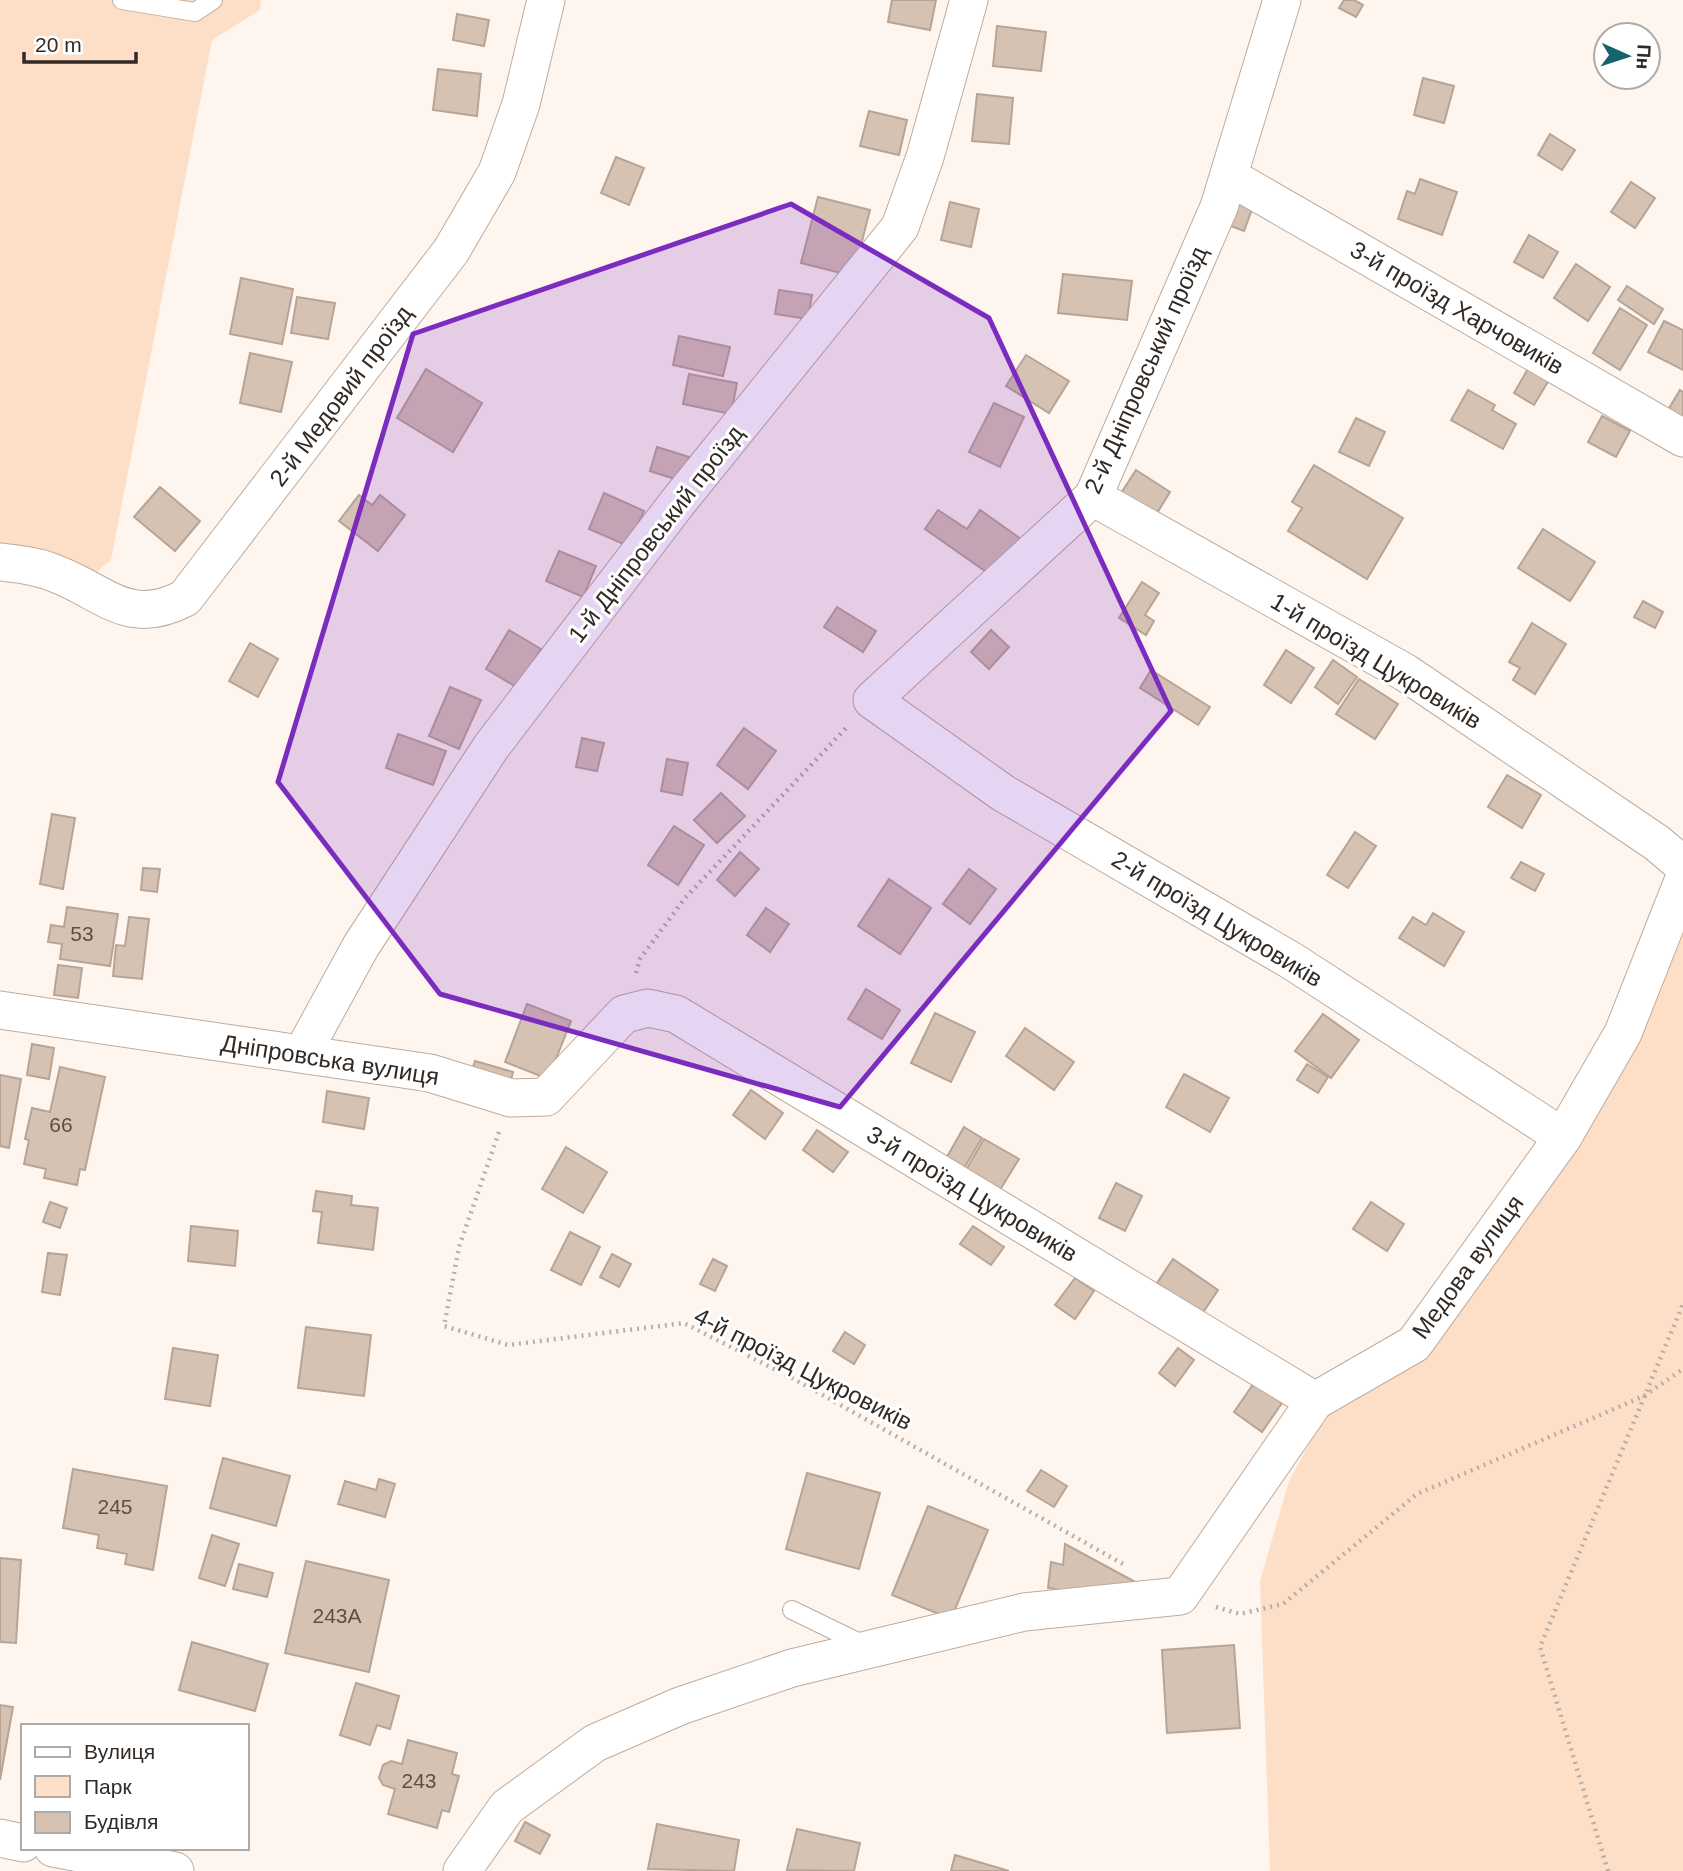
<svg xmlns="http://www.w3.org/2000/svg" width="1683" height="1871" font-family="Arial,sans-serif">
<style>
.green{fill:#fddfc8}
.building{fill:#d6c2b2;stroke:#b8a495;stroke-width:2}
.lines{fill:none;stroke-linecap:round;stroke-linejoin:round}
.service-casing{stroke:#bfab9c;stroke-width:20}
.minor-casing{stroke:#bfab9c;stroke-width:39}
.path{stroke:#b7aea8;stroke-width:4.5;stroke-dasharray:2 5;stroke-linecap:butt}
.service{stroke:#fff;stroke-width:18}
.minor{stroke:#fff;stroke-width:37}
.marked{fill:#7b2cbf;fill-opacity:0.2;stroke:#7b2cbf;stroke-width:5;stroke-linejoin:round}
.labels{text-anchor:middle;stroke-width:6;stroke-linejoin:round;paint-order:stroke}
.number-label{font-size:21px;fill:#5b5048}
.street-label{font-size:24px;fill:#322a24;stroke:#fff}
</style>
<rect width="100%" height="100%" fill="#fef5ef"/>
<g class="green">
<path d="M0 0H261L260 10 212 40 111 560 81 585 0 562Z"/>
<path d="M1683 909V1871H1270L1260 1581 1289 1481 1326 1413 1422 1353Z"/>
</g>
<g class="building">
<path d="M892 0H936L930 30 888 22Z"/>
<path d="M1344 0H1354L1363 5 1356 17 1339 8Z"/>
<path d="M457 14 489 20 484 46 453 40Z"/>
<path d="M997 26 1046 32 1041 71 993 66Z"/>
<path d="M438 69 481 74 477 116 433 110Z"/>
<path d="M1423 78 1454 86 1444 123 1414 115Z"/>
<path d="M977 94 1013 98 1009 144 972 141Z"/>
<path d="M869 111 907 120 899 155 860 146Z"/>
<path d="M1550 134 1575 150 1562 170 1538 155Z"/>
<path d="M616 157 644 168 629 205 601 193Z"/>
<path d="M1420 179 1457 192 1442 235 1398 219 1407 191 1415 194Z"/>
<path d="M1631 182 1655 198 1635 228 1611 212Z"/>
<path d="M1231 195 1254 204 1244 231 1220 222Z"/>
<path d="M818 197 870 210 853 276 801 263Z"/>
<path d="M950 202 979 209 971 247 941 240Z"/>
<path d="M1529 235 1558 252 1543 278 1514 262Z"/>
<path d="M1576 264 1610 287 1588 321 1554 298Z"/>
<path d="M1063 274 1132 281 1127 320 1058 313Z"/>
<path d="M241 278 293 289 282 344 230 334Z"/>
<path d="M1627 286 1663 309 1654 324 1618 300Z"/>
<path d="M779 290 812 295 808 319 775 314Z"/>
<path d="M297 297 335 303 328 339 291 333Z"/>
<path d="M1620 308 1647 325 1620 370 1593 353Z"/>
<path d="M1664 321 1683 330V370L1648 352Z"/>
<path d="M679 336 730 347 723 376 673 365Z"/>
<path d="M250 353 292 362 281 412 240 403Z"/>
<path d="M1026 355 1069 381 1049 413 1006 386Z"/>
<path d="M1529 367 1549 380 1534 405 1514 393Z"/>
<path d="M426 369 482 403 453 452 397 418Z"/>
<path d="M689 374 737 383 731 414 683 404Z"/>
<path d="M1468 390 1495 405 1492 410 1516 424 1503 449 1451 420Z"/>
<path d="M1680 390 1683 392V425L1665 415Z"/>
<path d="M994 403 1024 417 1000 467 969 452Z"/>
<path d="M1602 416 1630 431 1616 457 1588 442Z"/>
<path d="M1356 418 1385 432 1369 466 1339 452Z"/>
<path d="M657 447 689 457 681 481 650 471Z"/>
<path d="M1314 465 1403 518 1367 579 1288 531 1302 508 1292 502Z"/>
<path d="M1136 470 1170 492 1151 523 1116 501Z"/>
<path d="M160 487 200 521 175 551 134 517Z"/>
<path d="M604 493 644 511 628 546 589 529Z"/>
<path d="M359 495 372 505 380 495 405 515 378 551 339 521Z"/>
<path d="M938 510 967 529 980 510 1021 539 995 578 925 529Z"/>
<path d="M1543 529 1595 562 1570 601 1518 568Z"/>
<path d="M559 551 596 566 583 597 546 581Z"/>
<path d="M1142 582 1159 593 1145 615 1154 621 1146 635 1119 618Z"/>
<path d="M1643 601 1663 612 1655 628 1634 617Z"/>
<path d="M837 607 876 631 863 652 824 627Z"/>
<path d="M1532 623 1566 644 1535 694 1513 680 1520 668 1509 662Z"/>
<path d="M509 630 541 649 518 688 486 669Z"/>
<path d="M991 630 1009 647 989 669 971 652Z"/>
<path d="M250 643 278 659 258 697 229 681Z"/>
<path d="M1286 650 1314 668 1291 703 1264 685Z"/>
<path d="M1333 660 1357 677 1338 704 1315 687Z"/>
<path d="M1151 670 1210 707 1198 725 1140 688Z"/>
<path d="M1359 679 1398 704 1375 739 1336 714Z"/>
<path d="M450 687 481 700 459 749 429 736Z"/>
<path d="M744 728 776 751 748 789 717 765Z"/>
<path d="M398 734 446 751 433 785 386 768Z"/>
<path d="M582 738 604 743 597 771 576 767Z"/>
<path d="M667 759 688 763 682 795 661 791Z"/>
<path d="M1507 775 1541 795 1522 828 1488 807Z"/>
<path d="M721 793 745 816 717 843 694 820Z"/>
<path d="M52 814 75 818 63 889 40 884Z"/>
<path d="M674 826 704 845 678 885 648 865Z"/>
<path d="M1355 832 1376 846 1348 888 1327 875Z"/>
<path d="M740 852 759 869 735 896 717 880Z"/>
<path d="M1521 862 1544 874 1535 891 1511 878Z"/>
<path d="M143 868 160 869 157 892 141 890Z"/>
<path d="M969 869 996 889 970 924 943 904Z"/>
<path d="M889 879 931 908 900 954 858 926Z"/>
<path d="M67 907 118 914 110 966 60 959 62 944 48 942 51 925 64 927Z"/>
<path d="M766 908 789 924 770 952 747 935Z"/>
<path d="M1433 913 1464 932 1444 966 1399 938 1413 917 1426 925Z"/>
<path d="M129 917 149 919 142 979 113 976 116 945 125 946Z"/>
<path d="M58 965 82 968 78 998 54 995Z"/>
<path d="M866 989 900 1010 882 1039 848 1019Z"/>
<path d="M527 1004 571 1021 548 1079 505 1062Z"/>
<path d="M935 1013 975 1032 951 1082 911 1063Z"/>
<path d="M1323 1014 1359 1040 1331 1078 1295 1051Z"/>
<path d="M1025 1028 1074 1062 1054 1090 1006 1056Z"/>
<path d="M32 1044 54 1048 49 1079 27 1075Z"/>
<path d="M475 1061 513 1072 509 1088 470 1077Z"/>
<path d="M1307 1064 1328 1077 1318 1093 1297 1080Z"/>
<path d="M60 1067 105 1077 85 1170 80 1169 77 1185 44 1178 46 1169 24 1164 29 1140 25 1139 32 1108 50 1112Z"/>
<path d="M1184 1074 1229 1098 1210 1132 1166 1107Z"/>
<path d="M0 1075 21 1079 9 1148 0 1146Z"/>
<path d="M751 1090 783 1113 765 1139 733 1115Z"/>
<path d="M327 1091 369 1098 364 1129 323 1122Z"/>
<path d="M964 1127 982 1138 964 1168 947 1157Z"/>
<path d="M817 1130 848 1152 833 1172 803 1150Z"/>
<path d="M984 1139 1019 1159 1000 1190 966 1170Z"/>
<path d="M566 1147 607 1172 583 1213 542 1189Z"/>
<path d="M1116 1183 1142 1196 1125 1231 1099 1218Z"/>
<path d="M316 1191 352 1196 351 1205 378 1208 373 1250 318 1243 322 1212 313 1211Z"/>
<path d="M50 1202 67 1208 60 1228 43 1222Z"/>
<path d="M1371 1202 1404 1224 1387 1251 1353 1229Z"/>
<path d="M191 1226 238 1231 235 1266 188 1261Z"/>
<path d="M973 1226 1004 1247 991 1265 960 1244Z"/>
<path d="M570 1232 600 1247 581 1285 551 1270Z"/>
<path d="M48 1253 67 1255 60 1295 42 1292Z"/>
<path d="M612 1254 631 1264 619 1287 600 1277Z"/>
<path d="M713 1259 727 1266 715 1291 700 1284Z"/>
<path d="M1173 1259 1218 1290 1202 1314 1157 1283Z"/>
<path d="M1075 1278 1094 1291 1075 1319 1055 1305Z"/>
<path d="M306 1327 371 1335 364 1396 298 1388Z"/>
<path d="M845 1332 865 1345 854 1364 833 1351Z"/>
<path d="M173 1348 218 1355 210 1406 165 1399Z"/>
<path d="M1178 1348 1194 1360 1175 1386 1159 1373Z"/>
<path d="M1254 1383 1282 1403 1262 1432 1234 1412Z"/>
<path d="M223 1458 290 1476 276 1526 210 1508Z"/>
<path d="M73 1469 167 1486 153 1570 125 1564 127 1554 97 1548 99 1535 63 1528Z"/>
<path d="M1041 1470 1067 1486 1054 1507 1027 1491Z"/>
<path d="M807 1473 880 1493 859 1569 786 1549Z"/>
<path d="M379 1479 395 1484 385 1517 338 1504 345 1481 376 1490Z"/>
<path d="M928 1506 988 1530 951 1619 892 1595Z"/>
<path d="M212 1535 239 1544 225 1586 199 1578Z"/>
<path d="M1065 1544 1141 1585 1052 1601 1056 1589 1048 1588 1051 1562 1063 1565Z"/>
<path d="M0 1558 21 1560 16 1643 0 1642Z"/>
<path d="M306 1561 389 1580 369 1672 285 1653Z"/>
<path d="M239 1564 273 1573 267 1597 233 1589Z"/>
<path d="M192 1642 268 1664 255 1711 179 1690Z"/>
<path d="M1234 1645 1240 1728 1167 1733 1162 1650Z"/>
<path d="M356 1683 399 1696 390 1729 377 1725 370 1745 340 1735Z"/>
<path d="M0 1705 13 1707 0 1780Z"/>
<path d="M408 1740 457 1753 452 1774 459 1776 449 1812 442 1810 437 1828 388 1814 395 1789 383 1785 379 1778 383 1765 391 1761 402 1764Z"/>
<path d="M525 1822 550 1835 540 1854 515 1841Z"/>
<path d="M657 1824 739 1840 734 1871 648 1869Z"/>
<path d="M797 1829 860 1843 854 1871 787 1870Z"/>
<path d="M955 1855 1009 1871H951Z"/>
</g>
<g class="lines">
<defs>
<g id="service">
<path d="M122 0 195 12 213 0"/>
<path d="M792 1610 866 1646"/>
</g>
<g id="minor">
<path d="M1282 0 1219 207 1093 497 872 700 1003 793 1292 961 1563 1137"/>
<path d="M1230 177 1683 438"/>
<path d="M1093 497 1406 673 1657 843 1683 865"/>
<path d="M0 562C18 564 37 566 54 573 105 592 128 628 185 598L451 251 497 172 521 104 546 0"/>
<path d="M0 1010 430 1073 511 1098 546 1097 624 1014 648 1008 676 1014 1315 1401"/>
<path d="M302 1054 361 946 491 747 678 502 900 227 925 157 969 0"/>
<path d="M0 1838 23 1843"/>
<path d="M53 1848 175 1871"/>
<path d="M462 1871 507 1807 595 1743 680 1706 792 1668 1024 1612 1180 1596 1315 1401 1414 1344 1563 1137 1623 1033 1683 881"/>
</g>
</defs>
<use href="#service" class="service-casing"/>
<use href="#minor" class="minor-casing"/>
<g class="path">
<path d="M636 973 640 959 685 898 848 726"/>
<path d="M499 1132 459 1247 444 1326 508 1345 684 1323 796 1380 1123 1564"/>
<path d="M1216 1607 1240 1614 1283 1604 1417 1494 1644 1396 1683 1369"/>
<path d="M1608 1871 1540 1647 1683 1304"/>
</g>
<use href="#service" class="service"/>
<use href="#minor" class="minor"/>
</g>
<path class="marked" d="M791 204 989 318 1171 711 840 1107 440 994 278 782 413 334Z"/>
<g class="labels">
<g class="number-label">
<text x="82" y="941">53</text>
<text x="61" y="1132">66</text>
<text x="115" y="1514">245</text>
<text x="337" y="1623">243А</text>
<text x="419" y="1788">243</text>
</g>
<g class="street-label">
<text transform="translate(1457 308) rotate(30)" y="8">3-й проїзд Харчовиків</text>
<text transform="translate(1146 370) rotate(-66)" y="8">2-й Дніпровський проїзд</text>
<text transform="translate(341 396) rotate(-53)" y="8">2-й Медовий проїзд</text>
<text transform="translate(656 534) rotate(-52)" y="8">1-й Дніпровський проїзд</text>
<text transform="translate(1376 661) rotate(31)" y="8">1-й проїзд Цукровиків</text>
<text transform="translate(1217 919) rotate(31)" y="8">2-й проїзд Цукровиків</text>
<text transform="translate(330 1060) rotate(9)" y="8">Дніпровська вулиця</text>
<text transform="translate(972 1194) rotate(31)" y="8">3-й проїзд Цукровиків</text>
<text transform="translate(1468 1267) rotate(-54)" y="8">Медова вулиця</text>
<text transform="translate(803 1369) rotate(27)" y="8">4-й проїзд Цукровиків</text>
</g>
</g>
<rect x="21" y="1724" width="228" height="126" fill="#ffffff" stroke="#adaaa7" stroke-width="2"/>
<rect x="35" y="1747" width="35" height="10" fill="#ffffff" stroke="#adaaa7" stroke-width="2"/>
<text x="84" y="1759" font-size="21" fill="#322a24">Вулиця</text>
<rect x="35" y="1776" width="35" height="21" fill="#fddfc8" stroke="#adaaa7" stroke-width="2"/>
<text x="84" y="1794" font-size="21" fill="#322a24">Парк</text>
<rect x="35" y="1812" width="35" height="21" fill="#d6c2b2" stroke="#adaaa7" stroke-width="2"/>
<text x="84" y="1829" font-size="21" fill="#322a24">Будівля</text>
<g transform="translate(1627 56) rotate(93)"><circle r="33" fill="#ffffff" stroke="#adaaa7" stroke-width="2"/>
<path d="M0-5L12 26L0 18L-12 26Z" fill="#16626d"/>
<text y="-10" font-size="19" font-weight="bold" text-anchor="middle" fill="#322a24">Пн</text>
</g>
<path d="M24 52v10h112v-10" fill="none" stroke="#322a24" stroke-width="3.5"/>
<text x="35" y="52" font-size="21" fill="#322a24" stroke="#ffffff" stroke-width="5" paint-order="stroke">20 m</text>
</svg>
